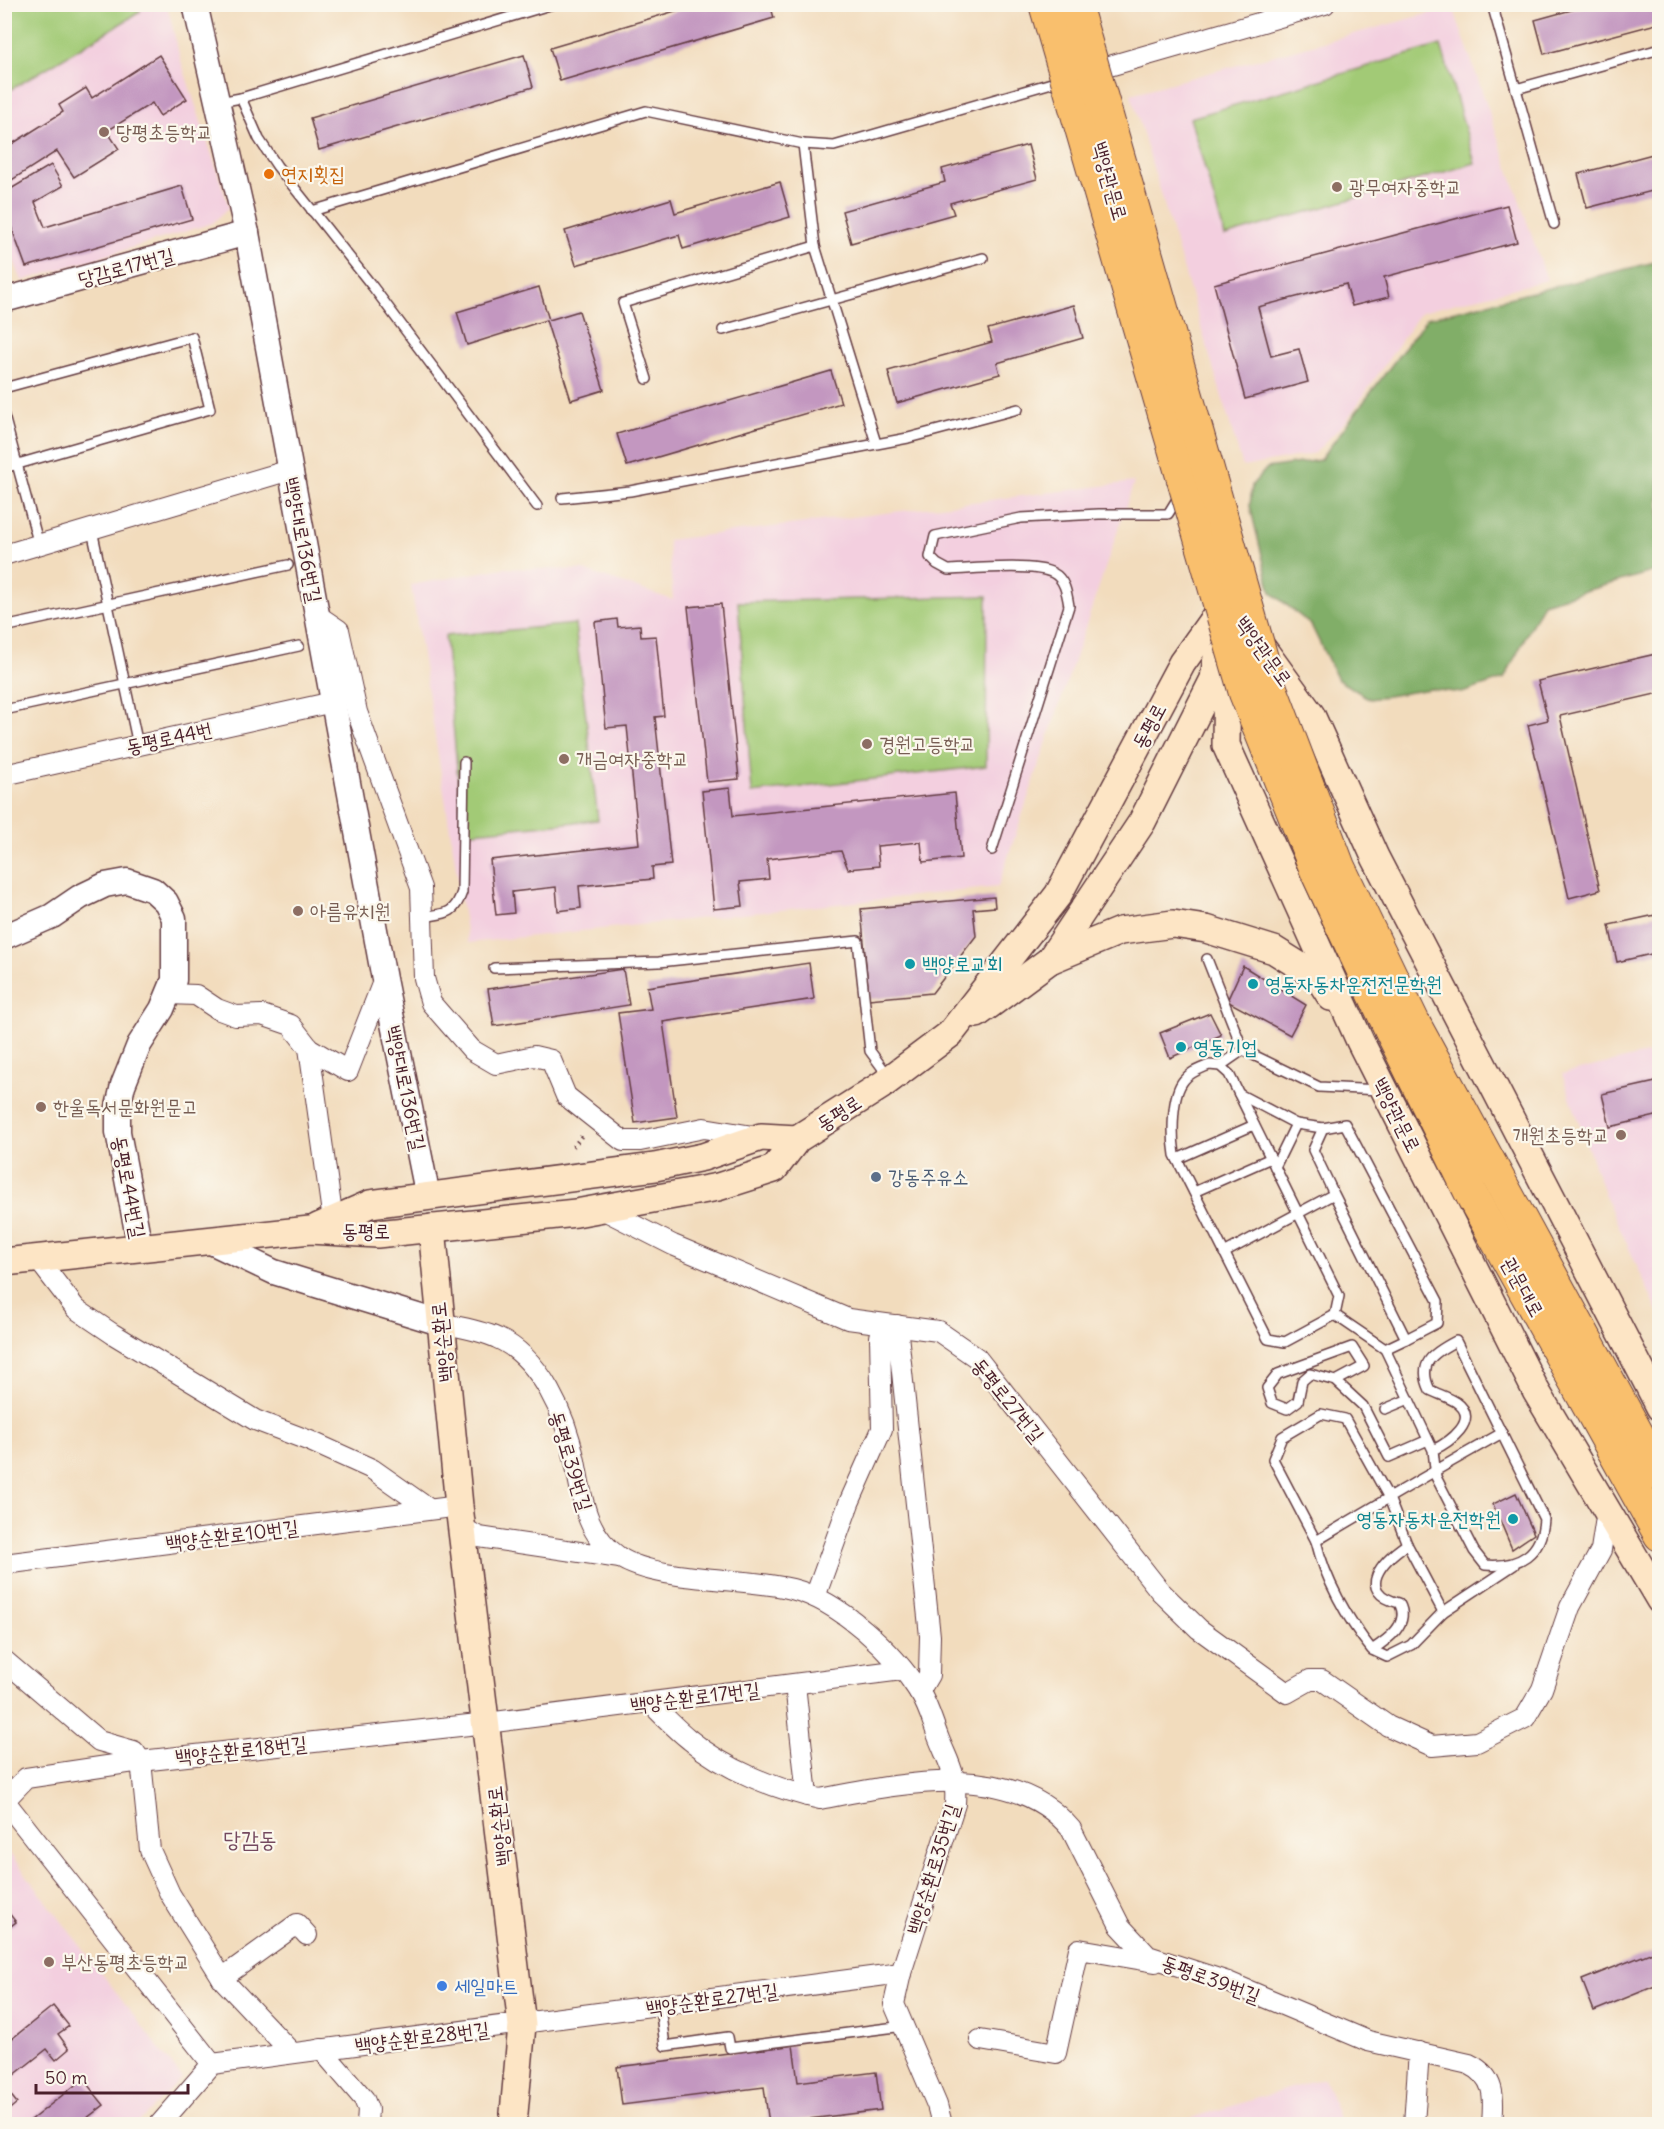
<svg xmlns="http://www.w3.org/2000/svg" width="1664" height="2129" font-family="Delius,'Poor Story',sans-serif">
<style>
.built{fill:#f3cfdf}
.green{fill:#a2ca76;stroke:#767450;stroke-width:1.5}
.forest{fill:#81ae67;stroke:#666649;stroke-width:1.5}
.building{fill:#c397c0}
.lines{fill:none;stroke-linecap:round;stroke-linejoin:round}
.service-casing{stroke:#633b41;stroke-width:12}
.minor-casing{stroke:#633b41;stroke-width:22}
.tertiary-casing{stroke:#633b41;stroke-width:27}
.secondary-casing{stroke:#633b41;stroke-width:30}
.trunk-casing{stroke:#633b41;stroke-width:34}
.path{stroke:#633b41;stroke-width:4;stroke-dasharray:1.5 4.5;stroke-linecap:butt}
.service{stroke:#fff;stroke-width:9}
.minor{stroke:#fff;stroke-width:20}
.tertiary{stroke:#fff;stroke-width:24}
.secondary{stroke:#fde5c5;stroke-width:27}
.trunk{stroke:#f9bf6d;stroke-width:32}
.trunk-bridge-casing{stroke:#633b41;stroke-width:34;stroke-linecap:butt}
.trunk-bridge{stroke:#f9bf6d;stroke-width:32}
.education-dot{fill:#8d6e63;stroke:#fbf7ec;stroke-width:2}
.food-dot{fill:#e8710a;stroke:#fbf7ec;stroke-width:2}
.culture-dot{fill:#0f9aa8;stroke:#fbf7ec;stroke-width:2}
.service-dot{fill:#5c6f8a;stroke:#fbf7ec;stroke-width:2}
.shop-dot{fill:#3f7fe0;stroke:#fbf7ec;stroke-width:2}
.labels{text-anchor:middle;stroke-width:4.5;stroke-linejoin:round;paint-order:stroke}
.education-label{font-size:20px;fill:#785e54;stroke:#fbf7ec;text-anchor:start}
.food-label{font-size:20px;fill:#c56008;stroke:#fbf7ec;text-anchor:start}
.street-label{font-size:20px;fill:#4a1f2b;stroke:#fbf7ec}
.culture-label{font-size:20px;fill:#0d838f;stroke:#fbf7ec;text-anchor:start}
.service-label{font-size:20px;fill:#4e5e75;stroke:#fbf7ec;text-anchor:start}
.shop-label{font-size:20px;fill:#366cbe;stroke:#fbf7ec;text-anchor:start}
.quarter-label{font-size:22px;fill:#74495f;stroke:#fbf7ec}
</style>
<rect width="100%" height="100%" fill="#fbf7ec"/>
<filter id="ink" filterUnits="userSpaceOnUse"><feTurbulence type="fractalNoise" baseFrequency=".0167" numOctaves="2"/><feDisplacementMap in="SourceGraphic" scale="12" xChannelSelector="R" yChannelSelector="G"/><feConvolveMatrix kernelMatrix="1 2 1 2 8 2 1 2 1" color-interpolation-filters="sRGB"/></filter>
<filter id="wash" filterUnits="userSpaceOnUse"><feTurbulence type="fractalNoise" baseFrequency=".008" numOctaves="4" result="noise"/><feDisplacementMap in="SourceGraphic" scale="24" xChannelSelector="R" yChannelSelector="G"/><feGaussianBlur stdDeviation="1.35" result="paint"/><feColorMatrix in="noise" values="0 0 0 0 0 0 0 0 0 0 0 0 0 0 0 0 0 1.4 0 .05"/><feComposite in="paint" operator="in"/></filter>
<g filter="url(#wash)">
<rect width="100%" height="100%" fill="#f2dcbd"/>
<g class="built">
<path d="M5 5H167L180 58 229 207 213 223 22 281 5 238Z"/>
<path d="M1453 7 1547 280 1421 312 1346 421 1315 453 1243 467 1131 94Z"/>
<path d="M1134 482 998 887 468 943 411 585 504 568 583 570 673 600 668 540Z"/>
<path d="M1659 1051V1314L1605 1196 1562 1074Z"/>
<path d="M4 1846 182 2078 137 2124H5Z"/>
<path d="M1324 2078 1341 2124H1172Z"/>
</g>
<g class="green">
<path d="M5 4 139 5 140 12 5 93Z"/>
<path d="M1441 45 1475 163 1225 236 1190 118Z"/>
<path d="M987 596 986 766 752 793 738 602Z"/>
<path d="M575 624 598 820 463 833 445 636Z"/>
</g>
<path class="forest" d="M1659 261V570L1543 603 1504 679 1462 693 1430 689 1370 699 1338 680 1311 625 1271 592 1250 506 1252 485 1267 468 1320 460 1427 318Z"/>
<g id="blocks">
<g class="building">
<path d="M699 4H770L774 18 560 81 550 48Z"/>
<path d="M1593 4H1660V23L1544 54 1535 20Z"/>
<path d="M159 55 187 99 160 116 152 103 107 131 119 149 74 177 57 151 4 185V149L63 112 59 105 86 88 92 98Z"/>
<path d="M524 55 533 87 319 150 310 118Z"/>
<path d="M1028 145 1037 179 950 203 954 214 851 243 842 211 945 182 942 169Z"/>
<path d="M1660 152V189L1587 208 1578 174Z"/>
<path d="M51 165 63 186 35 202 45 227 182 186 192 219 26 267 4 207V193Z"/>
<path d="M780 182 790 217 683 249 679 235 576 265 565 231 671 199 675 213Z"/>
<path d="M1507 205 1517 242 1384 277 1389 297 1352 306 1346 284 1258 307 1271 356 1299 349 1308 382 1245 399 1214 284Z"/>
<path d="M539 287 549 320 579 311 604 390 571 400 546 320 467 345 457 312Z"/>
<path d="M1074 305 1083 338 997 363 1000 374 897 403 888 371 992 342 988 329Z"/>
<path d="M831 371 841 403 627 466 617 434Z"/>
<path d="M721 604 739 779 707 782 688 607Z"/>
<path d="M617 619 618 627 640 625 641 637 656 636 664 716 655 717 671 865 652 867 653 879 579 886 581 908 558 911 556 887 512 892 514 913 496 915 490 860 639 844 627 726 606 728 595 622Z"/>
<path d="M1660 653V693L1560 716 1600 890 1569 898 1528 725 1548 720 1538 681Z"/>
<path d="M730 788 733 816 955 793 961 858 923 862 921 842 877 846 879 866 848 869 841 851 767 859 769 879 740 882 743 906 714 909 702 791Z"/>
<path d="M994 897 995 907 973 909 976 936 932 993 869 999 861 909Z"/>
<path d="M1660 914V952L1617 962 1609 925Z"/>
<path d="M809 963 814 999 663 1022 677 1117 635 1123 618 1013 651 1009 647 987Z"/>
<path d="M1243 966 1306 1005 1290 1035 1227 1001Z"/>
<path d="M623 969 629 1005 494 1026 488 989Z"/>
<path d="M1210 1013 1221 1035 1170 1058 1160 1033Z"/>
<path d="M1660 1081V1115L1610 1127 1602 1094Z"/>
<path d="M1516 1493 1534 1534 1512 1549 1493 1504Z"/>
<path d="M4 1907 16 1922 4 1931Z"/>
<path d="M1660 1949V1984L1594 2011 1582 1980Z"/>
<path d="M53 2006 69 2026 58 2034 69 2049 56 2060 47 2049 4 2083V2045Z"/>
<path d="M793 2045 798 2082 876 2072 881 2110 769 2124 764 2087 622 2105 617 2067Z"/>
<path d="M83 2079 104 2105 79 2124H26Z"/>
<path d="M5 2088 17 2103 5 2113Z"/>
</g>
</g>
</g>
<g filter="url(#ink)">
<use href="#blocks" fill-opacity="0" stroke="#633b41" stroke-width="1.5"/>
<g class="lines">
<defs>
<g id="service">
<path d="M1492 4 1554 224"/>
<path d="M1516 89 1660 49"/>
<path d="M241 98 553 4"/>
<path d="M219 102 241 98 259 139 277 166 373 287 537 506"/>
<path d="M803 144 815 246 876 443"/>
<path d="M312 211 646 111 803 144 834 146 1062 80"/>
<path d="M723 330 983 258"/>
<path d="M647 379 623 303 815 246"/>
<path d="M4 388 192 337 210 409 4 468"/>
<path d="M4 416 39 545"/>
<path d="M562 498 630 491 908 438 1018 409"/>
<path d="M92 530 138 745"/>
<path d="M4 627 288 565"/>
<path d="M4 710 299 646"/>
<path d="M992 850 1069 606C1067 594 1065 579 1053 573 1034 563 972 569 948 570L937 564 930 557 935 536 1021 518 1099 514H1168L1179 496"/>
<path d="M422 917C445 913 454 916 462 892L464 762"/>
<path d="M1207 959 1243 1050"/>
<path d="M494 968 659 962 858 941 870 1051 889 1077"/>
<path d="M1209 1065 1220 1066 1229 1074 1339 1296 1335 1315 1285 1342 1268 1339 1175 1155C1172 1137 1171 1095 1184 1080 1190 1072 1200 1069 1209 1065Z"/>
<path d="M1220 1066 1243 1050 1319 1087 1380 1090"/>
<path d="M1239 1094 1296 1124"/>
<path d="M1177 1159 1254 1125"/>
<path d="M1275 1167 1296 1124 1323 1128"/>
<path d="M1194 1192 1271 1158"/>
<path d="M1224 1253 1334 1194 1313 1150 1323 1128 1345 1124 1438 1301 1437 1323 1406 1339 1334 1194"/>
<path d="M1335 1315 1385 1349 1406 1339"/>
<path d="M1385 1349 1433 1450C1448 1443 1482 1420 1456 1402 1448 1397 1438 1394 1430 1390 1417 1363 1433 1353 1456 1341L1544 1519C1542 1554 1519 1568 1485 1565L1474 1551 1436 1477 1433 1450"/>
<path d="M1336 1381 1310 1374 1302 1381 1298 1401 1287 1409 1272 1403 1267 1388 1278 1374 1352 1347 1364 1366 1336 1381 1363 1406 1389 1457 1428 1440"/>
<path d="M1385 1409 1409 1399"/>
<path d="M1316 1541C1325 1579 1347 1619 1372 1650 1387 1640 1411 1624 1399 1603 1354 1591 1383 1560 1407 1544L1443 1612 1411 1645 1387 1657 1372 1650"/>
<path d="M1407 1544 1389 1498 1345 1419 1321 1414 1282 1437 1273 1459 1316 1541C1378 1504 1439 1468 1502 1433"/>
<path d="M1443 1612 1514 1565"/>
<path d="M660 2007 665 2046 728 2037 730 2048 904 2026"/>
</g>
<g id="minor">
<path d="M1085 73 1325 4"/>
<path d="M4 555 290 470"/>
<path d="M317 615 339 630 357 712 421 888 424 978 431 1003 472 1050 496 1064 534 1056 551 1060 566 1096 623 1141H640L704 1128 759 1137"/>
<path d="M4 775 333 702"/>
<path d="M168 994 196 995 217 1009 236 1016 262 1015 291 1025 309 1048 348 1071 384 979"/>
<path d="M309 1048 333 1221"/>
<path d="M602 1209 673 1245 848 1319 938 1331 977 1358 1160 1591 1199 1629 1287 1693 1310 1680H1322L1388 1726 1432 1746 1477 1742 1525 1718 1542 1689 1570 1607 1601 1550 1607 1511"/>
<path d="M37 1258 76 1309 113 1334 255 1420 310 1441 372 1469 429 1509"/>
<path d="M440 1323C459 1327 480 1330 497 1338 541 1357 566 1417 575 1461 582 1497 585 1534 619 1557 656 1582 746 1577 792 1589 840 1601 894 1652 920 1693 929 1707 933 1724 939 1739 950 1766 957 1774 955 1804L901 1973 894 2004 937 2105 942 2124"/>
<path d="M463 1528 479 1537 620 1558"/>
<path d="M4 1564 459 1506"/>
<path d="M815 1597 849 1503 882 1429 880 1337 897 1325 930 1636 929 1675 919 1692"/>
<path d="M4 1660 99 1741 134 1751 141 1761 150 1850 170 1894 224 1981 292 2053"/>
<path d="M795 1684 807 1796"/>
<path d="M650 1703C663 1715 676 1729 690 1740 726 1770 775 1789 820 1799 899 1784 1012 1758 1071 1829L1120 1926 1148 1956 1228 1982 1368 2041 1469 2064C1496 2077 1494 2098 1492 2124"/>
<path d="M4 1800 212 2064"/>
<path d="M5 1800 26 1778 141 1761 487 1723 902 1670"/>
<path d="M222 1978 297 1924 307 1935"/>
<path d="M980 2040 1056 2053 1079 1949 1155 1962"/>
<path d="M321 2049 364 2099 368 2109 367 2124"/>
<path d="M160 2124 212 2064 901 1973"/>
<path d="M1414 2124 1419 2052"/>
</g>
<g id="tertiary">
<path d="M195 4 247 233 384 979 428 1197"/>
<path d="M4 300 247 233"/>
<path d="M4 937 52 916 80 897 105 885 127 881 153 890 166 902 174 918V980L162 1009 139 1045 123 1085 118 1107V1132L140 1247"/>
<path d="M209 1241 274 1272 440 1323"/>
</g>
<g id="secondary">
<path d="M1263 649 1311 715 1375 857 1660 1407"/>
<path d="M1227 650 1226 745 1360 1041 1536 1391 1660 1600"/>
<path d="M1050 960 1142 822 1214 679 1217 657"/>
<path d="M977 1014 1050 960 1120 931 1173 924 1206 929 1274 950 1319 978 1331 997"/>
<path d="M318 1227 370 1204 655 1167 703 1157 761 1137 797 1139"/>
<path d="M432 1228 459 1506 522 2025 513 2124"/>
<path d="M4 1262 310 1230 377 1234 576 1213 718 1187 774 1169 797 1139 882 1085 950 1034 1058 895 1182 663 1227 600"/>
</g>
<g id="trunk">
<path d="M1416 1027 1660 1475"/>
<path d="M1393 1035 1472 1196 1660 1535"/>
</g>
</defs>
<use href="#service" class="service-casing"/>
<use href="#minor" class="minor-casing"/>
<use href="#tertiary" class="tertiary-casing"/>
<use href="#secondary" class="secondary-casing"/>
<use href="#trunk" class="trunk-casing"/>
<path class="path" d="M573 1147 584 1133"/>
<use href="#service" class="service"/>
<use href="#minor" class="minor"/>
<use href="#tertiary" class="tertiary"/>
<use href="#secondary" class="secondary"/>
<use href="#trunk" class="trunk"/>
<defs>
<g id="trunk-bridge">
<path d="M1045 4 1245 693 1318 875 1393 1035"/>
<path d="M1075 4 1269 683 1339 867 1416 1027"/>
</g>
</defs>
<use href="#trunk-bridge" class="trunk-bridge-casing"/>
<use href="#trunk-bridge" class="trunk-bridge"/>
</g>
</g>
<g class="education-dot">
<circle cx="104" cy="132" r="6"/>
<circle cx="1337" cy="187" r="6"/>
<circle cx="867" cy="744" r="6"/>
<circle cx="564" cy="759" r="6"/>
<circle cx="298" cy="911" r="6"/>
<circle cx="41" cy="1107" r="6"/>
<circle cx="1621" cy="1135" r="6"/>
<circle cx="49" cy="1962" r="6"/>
</g>
<circle class="food-dot" cx="269" cy="174" r="6"/>
<g class="culture-dot">
<circle cx="910" cy="964" r="6"/>
<circle cx="1253" cy="984" r="6"/>
<circle cx="1181" cy="1047" r="6"/>
<circle cx="1513" cy="1519" r="6"/>
</g>
<circle class="service-dot" cx="876" cy="1177" r="6"/>
<circle class="shop-dot" cx="442" cy="1986" r="6"/>
<g class="labels">
<g class="education-label">
<text x="116" y="139">당평초등학교</text>
<text x="1349" y="194">광무여자중학교</text>
<text x="879" y="751">경원고등학교</text>
<text x="576" y="766">개금여자중학교</text>
<text x="310" y="918">아름유치원</text>
<text x="53" y="1114">한울독서문화원문고</text>
<text x="1609" y="1142" text-anchor="end">개원초등학교</text>
<text x="61" y="1969">부산동평초등학교</text>
</g>
<g class="food-label">
<text x="281" y="181">연지횟집</text>
</g>
<g class="street-label">
<text transform="translate(1110 181) rotate(74)" y="7">백양관문로</text>
<text transform="translate(126 267) rotate(-15)" y="7">당감로17번길</text>
<text transform="translate(303 540) rotate(79)" y="7">백양대로136번길</text>
<text transform="translate(1264 651) rotate(54)" y="7">백양관문로</text>
<text transform="translate(1149 726) rotate(-62)" y="7">동평로</text>
<text transform="translate(169 738) rotate(-12)" y="7">동평로44번</text>
<text transform="translate(406 1088) rotate(78)" y="7">백양대로136번길</text>
<text transform="translate(839 1113) rotate(-33)" y="7">동평로</text>
<text transform="translate(1397 1115) rotate(63)" y="7">백양관문로</text>
<text transform="translate(129 1187) rotate(79)" y="7">동평로44번길</text>
<text x="366" y="1238">동평로</text>
<text transform="translate(1523 1287) rotate(61)" y="7">관문대로</text>
<text transform="translate(442 1342) rotate(-96)" y="7">백양순환로</text>
<text transform="translate(1008 1400) rotate(51)" y="7">동평로27번길</text>
<text transform="translate(571 1461) rotate(73)" y="7">동평로39번길</text>
<text transform="translate(232 1535) rotate(-7)" y="7">백양순환로10번길</text>
<text transform="translate(695 1697) rotate(-7)" y="7">백양순환로17번길</text>
<text transform="translate(241 1750) rotate(-6)" y="7">백양순환로18번길</text>
<text transform="translate(499 1826) rotate(-97)" y="7">백양순환로</text>
<text transform="translate(933 1869) rotate(-73)" y="7">백양순환로35번길</text>
<text transform="translate(1211 1979) rotate(20)" y="7">동평로39번길</text>
<text transform="translate(712 1999) rotate(-8)" y="7">백양순환로27번길</text>
<text transform="translate(422 2037) rotate(-7)" y="7">백양순환로28번길</text>
</g>
<g class="culture-label">
<text x="922" y="971">백양로교회</text>
<text x="1265" y="991">영동자동차운전전문학원</text>
<text x="1193" y="1054">영동기업</text>
<text x="1501" y="1526" text-anchor="end">영동자동차운전학원</text>
</g>
<g class="service-label">
<text x="888" y="1184">강동주유소</text>
</g>
<g class="shop-label">
<text x="454" y="1993">세일마트</text>
</g>
<g class="quarter-label">
<text x="250" y="1847">당감동</text>
</g>
</g>
<rect width="1664" height="2129" fill="none" stroke="#fbf7ec" stroke-width="24"/>
<path d="M36 2084v9h152v-9" fill="none" stroke="#4a1f2b" stroke-width="3"/>
<text x="45" y="2084" font-size="18" fill="#4a1f2b" stroke="#fbf7ec" stroke-width="4.5" paint-order="stroke">50 m</text>
</svg>
